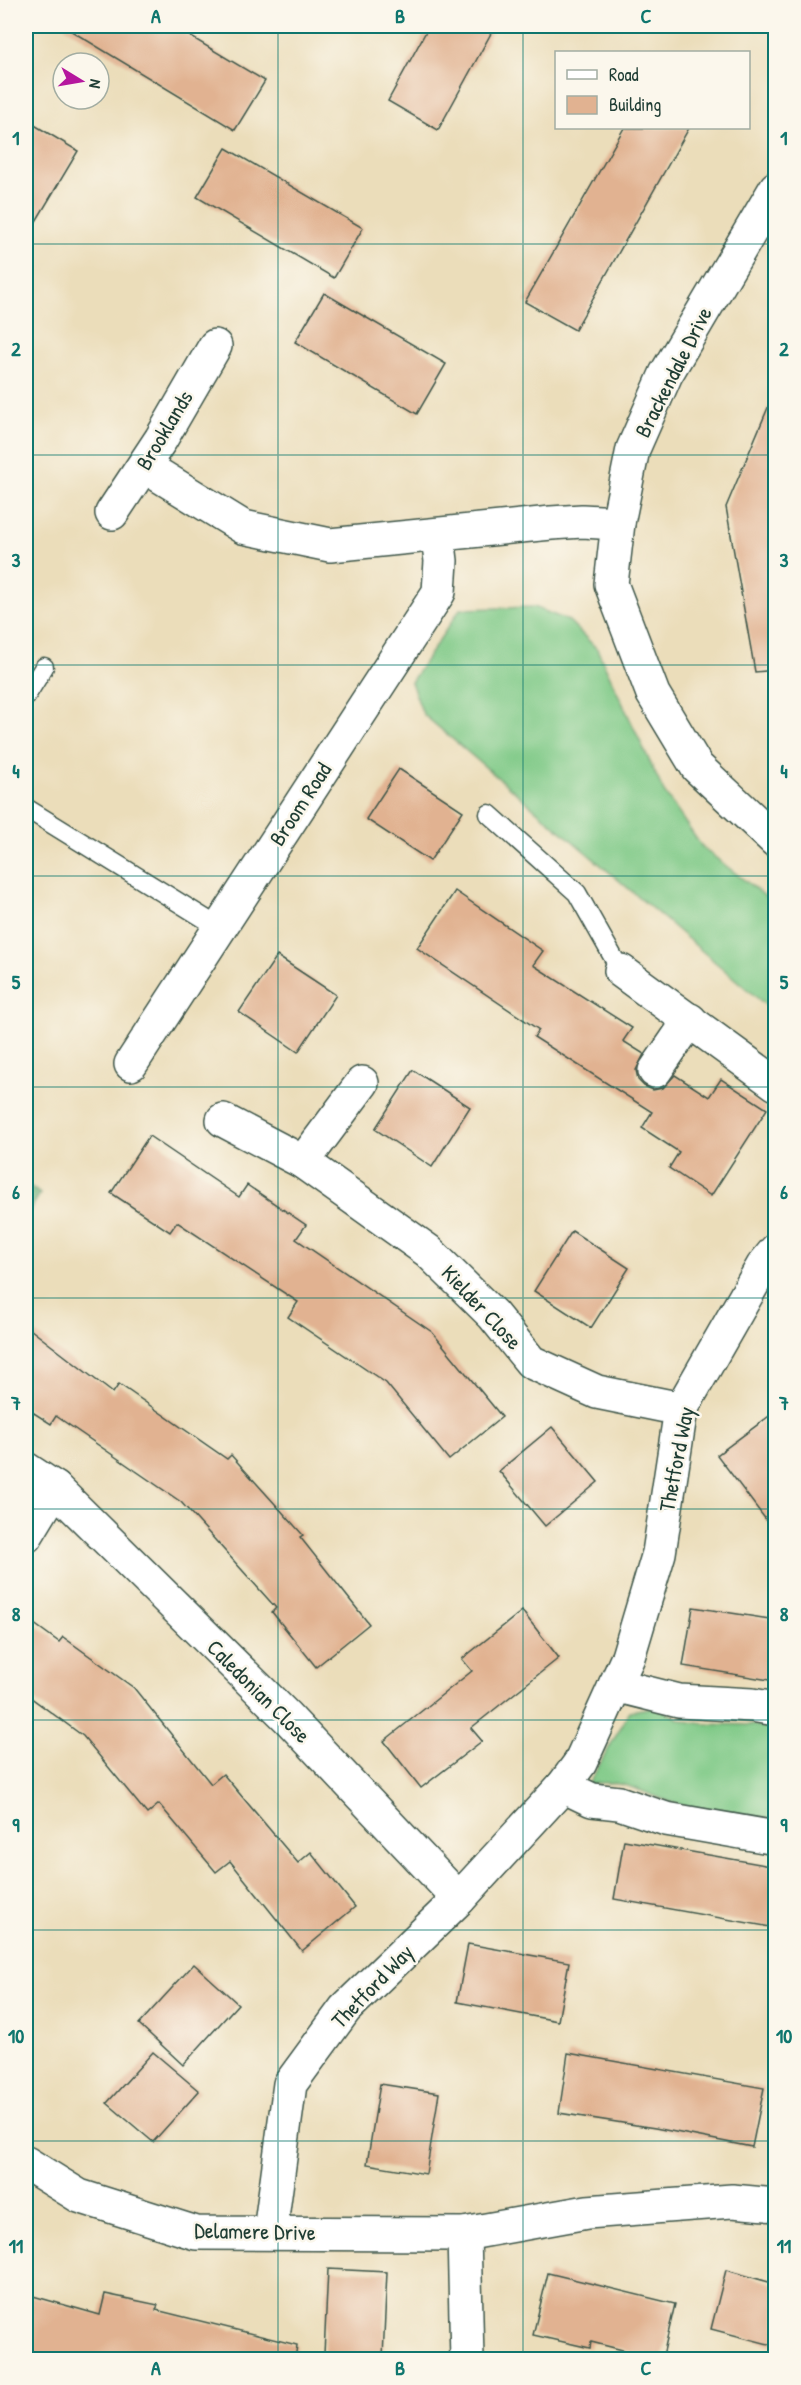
<svg xmlns="http://www.w3.org/2000/svg" width="801" height="2385" font-family="'Patrick Hand',sans-serif">
<style>
.grass{fill:#7ec986;stroke:#4e835d;stroke-width:1.5}
.forest{fill:url(#forest-firs);stroke:#427554;stroke-width:1.5}
.building{fill:#e1b291}
.lines{fill:none;stroke-linecap:round;stroke-linejoin:round}
.service-casing{stroke:#3e5548;stroke-width:21}
.minor-casing{stroke:#3e5548;stroke-width:36}
.service{stroke:#fff;stroke-width:18}
.minor{stroke:#fff;stroke-width:33}
.grid{fill:none;stroke:#0f766e;stroke-width:1.5;stroke-opacity:0.55}
.labels{text-anchor:middle;stroke-width:5;stroke-linejoin:round;paint-order:stroke}
.street-label{font-size:22px;fill:#1f3d34;stroke:#fbf7ec}
.neatline{fill:none;stroke:#0f766e;stroke-width:2}
.grid-label{font-size:20px;text-anchor:middle;font-weight:bold;fill:#0f766e}
</style>
<defs>
<pattern id="forest-firs" width="22" height="20" patternUnits="userSpaceOnUse" patternTransform="scale(1.5)"><rect width="22" height="20" fill="#66ad73"/><path d="M5 1l3.5 6h-7zM16 11l3.5 6h-7z" fill="#538e5f"/></pattern>
</defs>
<rect width="100%" height="100%" fill="#fbf7ec"/>
<filter id="ink" filterUnits="userSpaceOnUse"><feTurbulence type="fractalNoise" baseFrequency=".0167" numOctaves="2"/><feDisplacementMap in="SourceGraphic" scale="12" xChannelSelector="R" yChannelSelector="G"/><feConvolveMatrix kernelMatrix="1 2 1 2 8 2 1 2 1" color-interpolation-filters="sRGB"/></filter>
<filter id="wash" filterUnits="userSpaceOnUse"><feTurbulence type="fractalNoise" baseFrequency=".008" numOctaves="4" result="noise"/><feDisplacementMap in="SourceGraphic" scale="24" xChannelSelector="R" yChannelSelector="G"/><feGaussianBlur stdDeviation="1.35" result="paint"/><feColorMatrix in="noise" values="0 0 0 0 0 0 0 0 0 0 0 0 0 0 0 0 0 1.4 0 .05"/><feComposite in="paint" operator="in"/></filter>
<g filter="url(#wash)">
<rect width="100%" height="100%" fill="#ebddba"/>
<g class="grass">
<path d="M534 607 569 621 597 649 664 792 702 847 775 904V1013L423 714 411 682 460 609Z"/>
<path d="M655 1707C665 1711 675 1718 686 1721 716 1729 746 1719 775 1730V1820C745 1815 714 1812 684 1806 652 1799 623 1775 588 1785L630 1711Z"/>
</g>
<path class="forest" d="M26 1183 40 1194 26 1217Z"/>
<g id="blocks">
<g class="building">
<path d="M63 26H173L265 81 235 130Z"/>
<path d="M429 26H495L438 130 388 101Z"/>
<path d="M26 120 78 151 26 238Z"/>
<path d="M624 128H689L575 330 525 302Z"/>
<path d="M226 148 363 228 334 278 197 197Z"/>
<path d="M324 293 446 364 417 414 295 342Z"/>
<path d="M775 391 776 670 755 672 726 507Z"/>
<path d="M399 769 463 811 430 861 366 819Z"/>
<path d="M455 891 543 951 533 965 632 1028 623 1041 644 1054 636 1070 638 1080 644 1086 653 1090 663 1088 675 1075 709 1097 721 1079 767 1109 711 1196 669 1168 679 1152 642 1128 652 1112 534 1037 539 1030 417 948Z"/>
<path d="M277 956 336 995 298 1052 239 1012Z"/>
<path d="M413 1070 470 1107 432 1167 375 1129Z"/>
<path d="M149 1136 239 1197 247 1185 306 1225 296 1239 432 1332 502 1417 449 1460 386 1383 288 1317 298 1302 177 1222 170 1232 111 1193Z"/>
<path d="M572 1231 629 1268 591 1328 534 1291Z"/>
<path d="M26 1326 113 1393 119 1384 227 1459 231 1455 303 1535 300 1537 369 1624 316 1667 272 1612 276 1608 181 1502 56 1416 51 1424 26 1408Z"/>
<path d="M776 1411V1533L717 1455Z"/>
<path d="M552 1427 598 1482 545 1526 499 1471Z"/>
<path d="M693 1607 776 1620V1681L683 1666Z"/>
<path d="M522 1611 559 1658 471 1728 482 1741 421 1788 384 1741 472 1671 462 1659Z"/>
<path d="M26 1618 59 1642 63 1637 134 1688 211 1784 223 1774 298 1863 311 1852 355 1907 302 1951 230 1861 216 1872 159 1804 147 1814 83 1736 26 1694Z"/>
<path d="M624 1840 776 1867V1928L614 1899Z"/>
<path d="M468 1944 569 1962 558 2021 457 2002Z"/>
<path d="M194 1964 238 2004 183 2065 139 2024Z"/>
<path d="M153 2052 199 2091 153 2142 107 2103Z"/>
<path d="M568 2053 764 2088 752 2147 655 2128 559 2113Z"/>
<path d="M380 2084 439 2093 426 2174 367 2164Z"/>
<path d="M328 2269 387 2272 383 2357 324 2354Z"/>
<path d="M726 2270 776 2284V2346L711 2329Z"/>
<path d="M548 2273 675 2304 662 2360 591 2342 590 2348 533 2335Z"/>
<path d="M26 2294 100 2315 105 2294 158 2305 156 2310 297 2345 295 2360H26Z"/>
</g>
</g>
</g>
<g filter="url(#ink)">
<use href="#blocks" fill-opacity="0" stroke="#3e5548" stroke-width="1.5"/>
<g class="lines">
<defs>
<g id="service">
<path d="M26 696 44 667"/>
<path d="M26 808 220 928"/>
<path d="M489 814 577 893 621 971"/>
</g>
<g id="minor">
<path d="M776 188 666 374 633 449 618 523 611 584 653 694 697 767 776 841"/>
<path d="M144 466 243 527 330 545 551 523 582 521 618 523"/>
<path d="M112 513 161 439 215 346"/>
<path d="M621 971 776 1084"/>
<path d="M131 1064 439 592 441 561 438 536"/>
<path d="M655 1071 690 1020"/>
<path d="M223 1120 303 1162 428 1251 493 1315 531 1362 597 1392 681 1409"/>
<path d="M303 1162 362 1083"/>
<path d="M26 1469 55 1488 287 1717 459 1899"/>
<path d="M26 1536 55 1488"/>
<path d="M615 1685 679 1701 752 1705 776 1709"/>
<path d="M563 1786 592 1800 619 1803 666 1819 776 1838"/>
<path d="M26 2163 79 2196 196 2233 464 2234 587 2212 732 2201 776 2205"/>
<path d="M270 2232 290 2084 345 2009 459 1899 563 1786 580 1763 628 1657 659 1553 681 1409 763 1266 776 1250"/>
<path d="M464 2234 467 2360"/>
</g>
</defs>
<use href="#service" class="service-casing"/>
<use href="#minor" class="minor-casing"/>
<use href="#service" class="service"/>
<use href="#minor" class="minor"/>
</g>
</g>
<path class="grid" d="M278 26V2360M523 26V2360M26 244H776M26 455H776M26 665H776M26 876H776M26 1087H776M26 1298H776M26 1509H776M26 1720H776M26 1930H776M26 2141H776"/>
<g class="labels">
<g class="street-label">
<text transform="translate(673 372) rotate(-63)" y="8">Brackendale Drive</text>
<text transform="translate(164 430) rotate(-59)" y="8">Brooklands</text>
<text transform="translate(300 804) rotate(-57)" y="8">Broom Road</text>
<text transform="translate(482 1307) rotate(47)" y="8">Kielder Close</text>
<text transform="translate(676 1459) rotate(-79)" y="8">Thetford Way</text>
<text transform="translate(259 1691) rotate(45)" y="8">Caledonian Close</text>
<text transform="translate(372 1986) rotate(-46)" y="8">Thetford Way</text>
<text transform="translate(255 2231) rotate(1)" y="8">Delamere Drive</text>
</g>
</g>
<rect width="801" height="2385" fill="none" stroke="#fbf7ec" stroke-width="66"/>
<rect x="555" y="51" width="195" height="78" fill="#fbf7ec" stroke="#a3ada2" stroke-width="1.5"/>
<rect x="567" y="70" width="30" height="9" fill="#ffffff" stroke="#a3ada2" stroke-width="1.5"/>
<text x="609" y="81" font-size="18" fill="#1f3d34">Road</text>
<rect x="567" y="96" width="30" height="18" fill="#e1b291" stroke="#a3ada2" stroke-width="1.5"/>
<text x="609" y="111" font-size="18" fill="#1f3d34">Building</text>
<g transform="translate(81 81) rotate(101)"><circle r="28" fill="#fbf7ec" stroke="#a3ada2" stroke-width="1.5"/>
<path d="M0-4.5L10 22L0 15L-10 22Z" fill="#b5179e"/>
<text y="-9" font-size="16" font-weight="bold" text-anchor="middle" fill="#1f3d34">N</text>
</g>
<rect x="33" y="33" width="735" height="2319" class="neatline"/>
<g class="grid-label">
<text x="156" y="23">A</text>
<text x="400" y="23">B</text>
<text x="646" y="23">C</text>
<text x="16" y="145">1</text>
<text x="784" y="145">1</text>
<text x="16" y="356">2</text>
<text x="784" y="356">2</text>
<text x="16" y="567">3</text>
<text x="784" y="567">3</text>
<text x="16" y="778">4</text>
<text x="784" y="778">4</text>
<text x="16" y="989">5</text>
<text x="784" y="989">5</text>
<text x="16" y="1199">6</text>
<text x="784" y="1199">6</text>
<text x="16" y="1410">7</text>
<text x="784" y="1410">7</text>
<text x="16" y="1621">8</text>
<text x="784" y="1621">8</text>
<text x="16" y="1832">9</text>
<text x="784" y="1832">9</text>
<text x="16" y="2043">10</text>
<text x="784" y="2043">10</text>
<text x="16" y="2253">11</text>
<text x="784" y="2253">11</text>
<text x="156" y="2375">A</text>
<text x="400" y="2375">B</text>
<text x="646" y="2375">C</text>
</g>
</svg>
